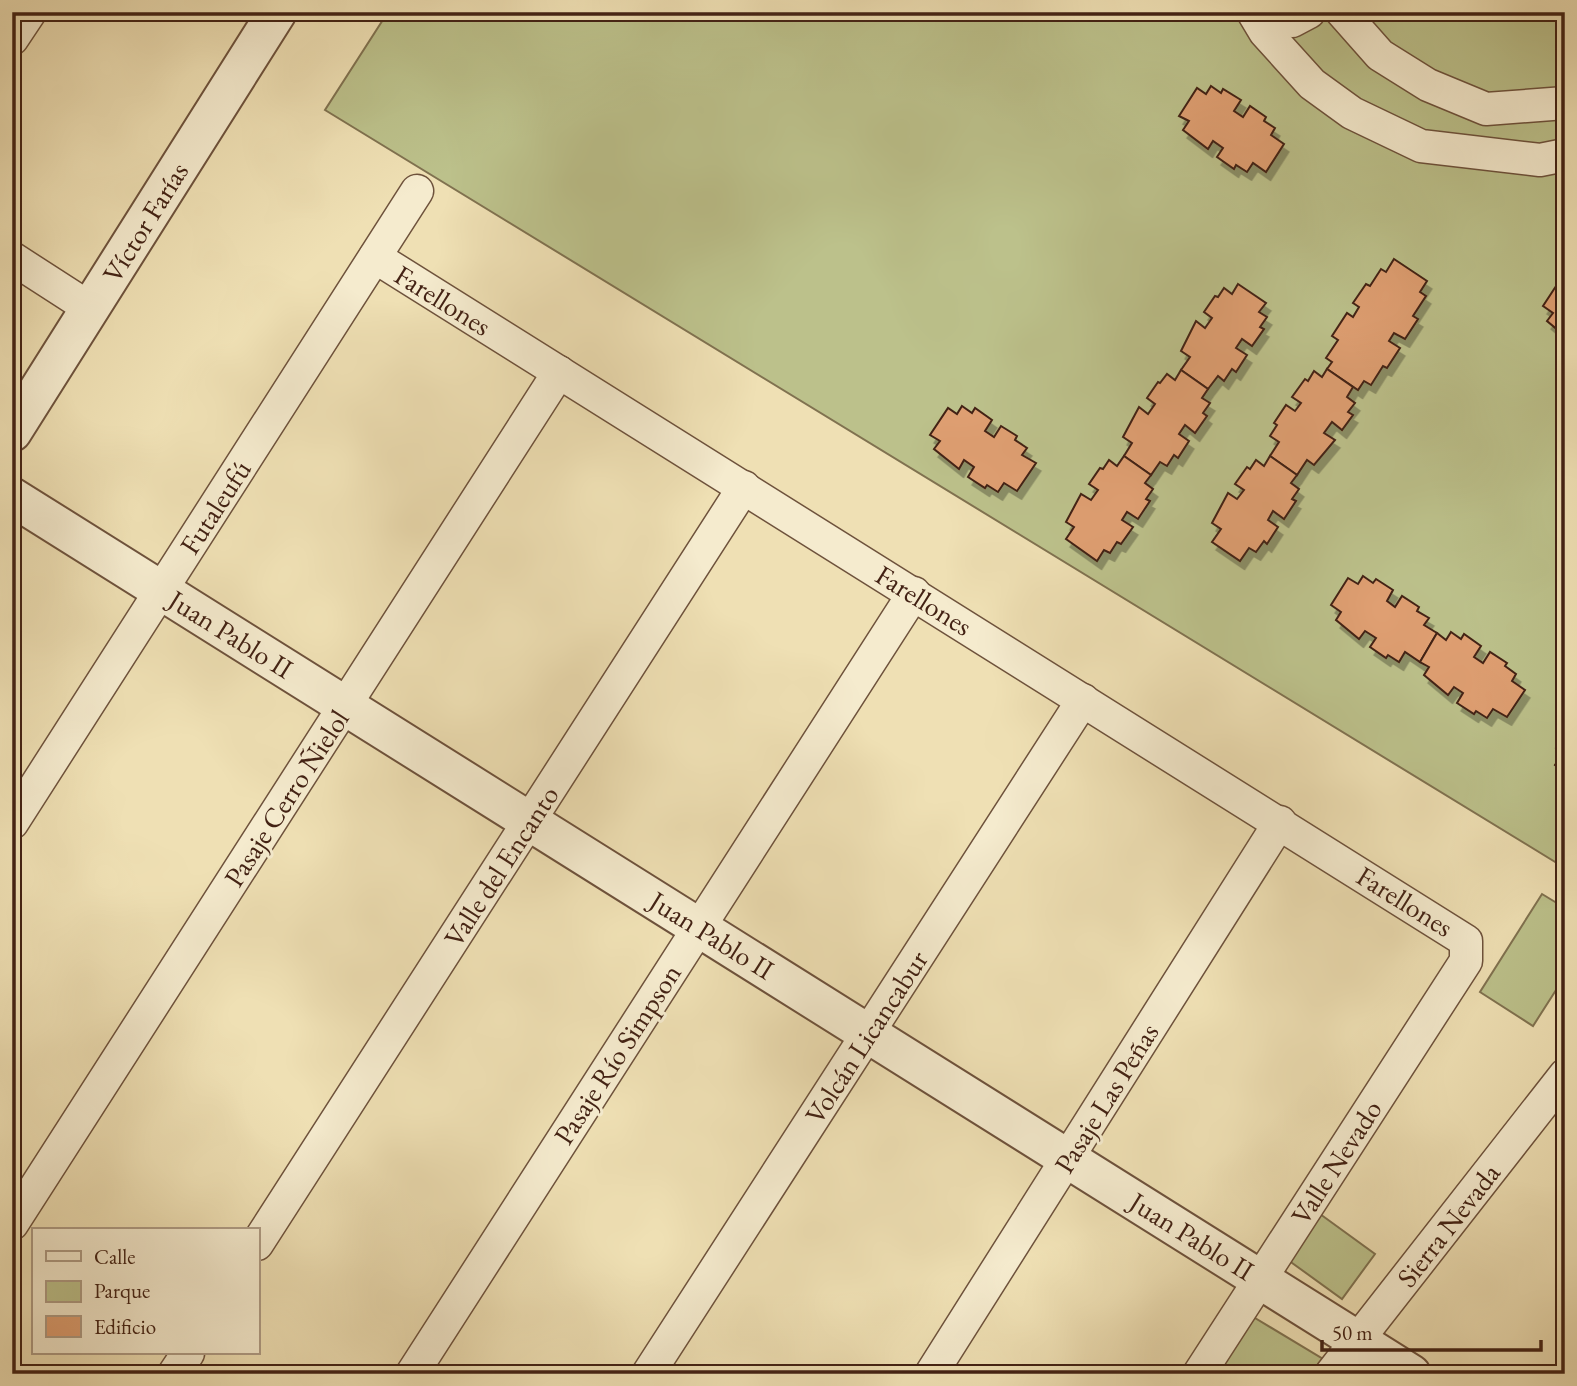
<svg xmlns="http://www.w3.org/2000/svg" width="1577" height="1386" font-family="'EB Garamond',serif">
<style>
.green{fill:#bcc18b;stroke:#807250;stroke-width:2}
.building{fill:#df9f72;stroke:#432214;stroke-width:2;filter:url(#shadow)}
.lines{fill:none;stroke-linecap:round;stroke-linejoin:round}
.minor-casing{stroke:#6e523c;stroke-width:35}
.tertiary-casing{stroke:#6e523c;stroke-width:42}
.minor{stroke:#f5ebce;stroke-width:32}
.tertiary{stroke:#f5ebce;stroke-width:38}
.labels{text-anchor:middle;stroke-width:6;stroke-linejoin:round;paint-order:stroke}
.street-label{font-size:28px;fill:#432214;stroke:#f5ebce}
</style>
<defs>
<filter id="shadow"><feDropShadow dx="4.5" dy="8" stdDeviation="0" flood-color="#0004"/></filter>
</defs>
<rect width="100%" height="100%" fill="#efe0b4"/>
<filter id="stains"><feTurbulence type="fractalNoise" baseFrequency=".00286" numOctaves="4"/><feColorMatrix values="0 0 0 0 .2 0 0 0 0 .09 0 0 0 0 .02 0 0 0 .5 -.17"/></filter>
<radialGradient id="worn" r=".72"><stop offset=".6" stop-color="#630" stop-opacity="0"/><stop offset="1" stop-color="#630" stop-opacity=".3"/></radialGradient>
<g class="green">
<path d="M388 12H1565V868L325 110Z"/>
<path d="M1542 894 1565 908V976L1533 1026 1480 992Z"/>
<path d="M1320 1214 1375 1254 1342 1299 1288 1260Z"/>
<path d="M1250 1315 1348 1374H1212Z"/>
</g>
<g class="building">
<path d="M1211 86 1221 93 1223 89 1241 100 1234 111 1243 117 1250 106 1266 117 1264 121 1275 128 1271 135 1284 144 1266 172 1253 163 1247 172 1236 165 1234 169 1217 157 1223 148 1213 141 1208 149 1183 130 1189 121 1179 116 1197 88 1206 94Z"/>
<path d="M1394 259 1427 281 1420 292 1426 296 1413 316 1418 319 1405 339 1394 333 1389 341 1400 348 1387 368 1383 366 1371 385 1364 381 1358 390 1327 369 1332 362 1326 358 1338 340 1332 336 1347 313 1353 317 1359 307 1353 303 1366 284 1370 286 1381 269 1386 272Z"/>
<path d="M1560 280 1565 283V336L1547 321 1553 313 1543 306Z"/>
<path d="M1238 284 1266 303 1259 312 1267 317 1260 327 1264 329 1252 346 1242 339 1236 348 1247 355 1236 372 1232 369 1224 381 1218 376 1208 389 1181 370 1190 357 1181 351 1196 321 1205 328 1212 318 1204 312 1215 296 1218 297 1224 288 1232 294Z"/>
<path d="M1327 369 1353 387 1347 397 1355 403 1348 412 1353 415 1342 430 1332 422 1324 433 1335 440 1314 465 1307 460 1297 475 1270 456 1279 442 1270 436 1277 425 1274 423 1286 405 1295 411 1301 403 1292 397 1305 379 1308 381 1314 371 1322 377Z"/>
<path d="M1181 370 1208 389 1202 398 1210 403 1203 413 1207 416 1195 433 1185 425 1179 434 1189 441 1178 458 1174 455 1167 466 1160 462 1151 475 1124 456 1132 443 1123 437 1139 407 1148 414 1155 404 1147 398 1158 382 1160 383 1167 374 1175 380Z"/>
<path d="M962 406 972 413 975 408 992 420 985 431 994 437 1001 426 1017 436 1015 440 1027 448 1022 455 1036 463 1017 491 1004 483 998 492 987 485 985 488 968 477 974 467 964 460 959 469 934 449 940 441 930 435 948 408 957 414Z"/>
<path d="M1124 456 1151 475 1145 483 1153 489 1146 499 1150 501 1138 519 1127 512 1122 520 1133 527 1121 544 1117 542 1110 553 1104 550 1097 561 1066 539 1074 527 1066 522 1081 494 1091 500 1098 490 1089 484 1100 468 1103 469 1109 460 1117 466Z"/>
<path d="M1270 456 1297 475 1291 483 1299 489 1292 499 1296 501 1284 519 1273 511 1268 520 1278 527 1267 544 1264 541 1256 552 1249 548 1240 561 1212 542 1221 529 1212 523 1228 493 1237 499 1244 490 1235 484 1247 467 1250 469 1256 460 1264 466Z"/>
<path d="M1363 576 1373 583 1376 579 1393 590 1387 601 1395 607 1402 596 1419 607 1417 611 1429 618 1424 625 1437 633 1420 662 1405 652 1399 662 1388 655 1386 658 1370 647 1376 638 1365 631 1359 639 1336 620 1341 612 1331 605 1348 578 1358 584Z"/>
<path d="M1451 632 1461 639 1464 634 1481 646 1474 657 1483 663 1490 652 1507 663 1505 666 1516 674 1512 681 1525 690 1507 717 1493 709 1487 718 1476 711 1474 714 1457 703 1463 693 1454 687 1448 695 1424 675 1429 667 1420 662 1437 633 1446 640Z"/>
<path d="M1565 728V772L1555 765 1563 753 1556 748Z"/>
</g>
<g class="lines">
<defs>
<g id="minor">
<path d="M1253 12 1265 32 1312 84 1352 113 1421 146 1540 160 1565 155"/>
<path d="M1263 12 1292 21 1309 12"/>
<path d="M1342 12 1380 55 1428 85 1486 109 1565 103"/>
<path d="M12 39 30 12"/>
<path d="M375 257 1466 941V961L1199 1374"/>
<path d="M12 258 91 309"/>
<path d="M12 823 417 191"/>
<path d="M12 1224 559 372"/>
<path d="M257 1244 744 487"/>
<path d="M174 1374 188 1353"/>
<path d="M412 1374 914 593"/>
<path d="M648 1374 1083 700"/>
<path d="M931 1374 1280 822"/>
<path d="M1331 1374 1565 1075"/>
</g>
<g id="tertiary">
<path d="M12 432 277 12"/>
<path d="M12 497 1411 1374"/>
</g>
</defs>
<use href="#minor" class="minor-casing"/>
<use href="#tertiary" class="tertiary-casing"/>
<use href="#minor" class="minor"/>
<use href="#tertiary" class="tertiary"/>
</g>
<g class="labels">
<g class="street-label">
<text transform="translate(145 222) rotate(-58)" y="10">Víctor Farías</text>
<text transform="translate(443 300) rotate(32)" y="10">Farellones</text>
<text transform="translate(215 507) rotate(-57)" y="10">Futaleufú</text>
<text transform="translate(924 600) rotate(32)" y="10">Farellones</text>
<text transform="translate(231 634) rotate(32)" y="10">Juan Pablo II</text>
<text transform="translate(286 798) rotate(-57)" y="10">Pasaje Cerro Ñielol</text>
<text transform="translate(501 866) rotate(-57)" y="10">Valle del Encanto</text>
<text transform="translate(1405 901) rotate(32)" y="10">Farellones</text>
<text transform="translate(712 935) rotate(32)" y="10">Juan Pablo II</text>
<text transform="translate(866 1037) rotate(-57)" y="10">Volcán Licancabur</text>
<text transform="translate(617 1054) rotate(-57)" y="10">Pasaje Río Simpson</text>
<text transform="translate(1106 1098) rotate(-58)" y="10">Pasaje Las Peñas</text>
<text transform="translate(1336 1162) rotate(-57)" y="10">Valle Nevado</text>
<text transform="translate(1448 1225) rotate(-52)" y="10">Sierra Nevada</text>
<text transform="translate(1192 1236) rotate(32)" y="10">Juan Pablo II</text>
</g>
</g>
<rect width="1577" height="1386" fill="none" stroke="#efe0b4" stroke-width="42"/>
<rect x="14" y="14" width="1549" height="1358" fill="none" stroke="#432214" stroke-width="3.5"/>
<rect x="21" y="21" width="1535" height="1344" fill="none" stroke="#432214" stroke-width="2"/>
<rect x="32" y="1228" width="228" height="126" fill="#f5ebce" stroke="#ae9b84" stroke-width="2"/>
<rect x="46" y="1251" width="35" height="10" fill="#f5ebce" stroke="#ae9b84" stroke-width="2"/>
<text x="94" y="1264" font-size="21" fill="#432214">Calle</text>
<rect x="46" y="1281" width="35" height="21" fill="#bcc18b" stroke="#ae9b84" stroke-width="2"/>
<text x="94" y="1298" font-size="21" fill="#432214">Parque</text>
<rect x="46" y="1316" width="35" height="21" fill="#df9f72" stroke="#ae9b84" stroke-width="2"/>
<text x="94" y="1334" font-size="21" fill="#432214">Edificio</text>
<path d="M1322 1340v10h219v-10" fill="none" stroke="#432214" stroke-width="3.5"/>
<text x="1332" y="1340" font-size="21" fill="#432214" stroke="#f5ebce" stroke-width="5" paint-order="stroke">50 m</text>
<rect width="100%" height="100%" filter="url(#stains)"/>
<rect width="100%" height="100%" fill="url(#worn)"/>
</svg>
